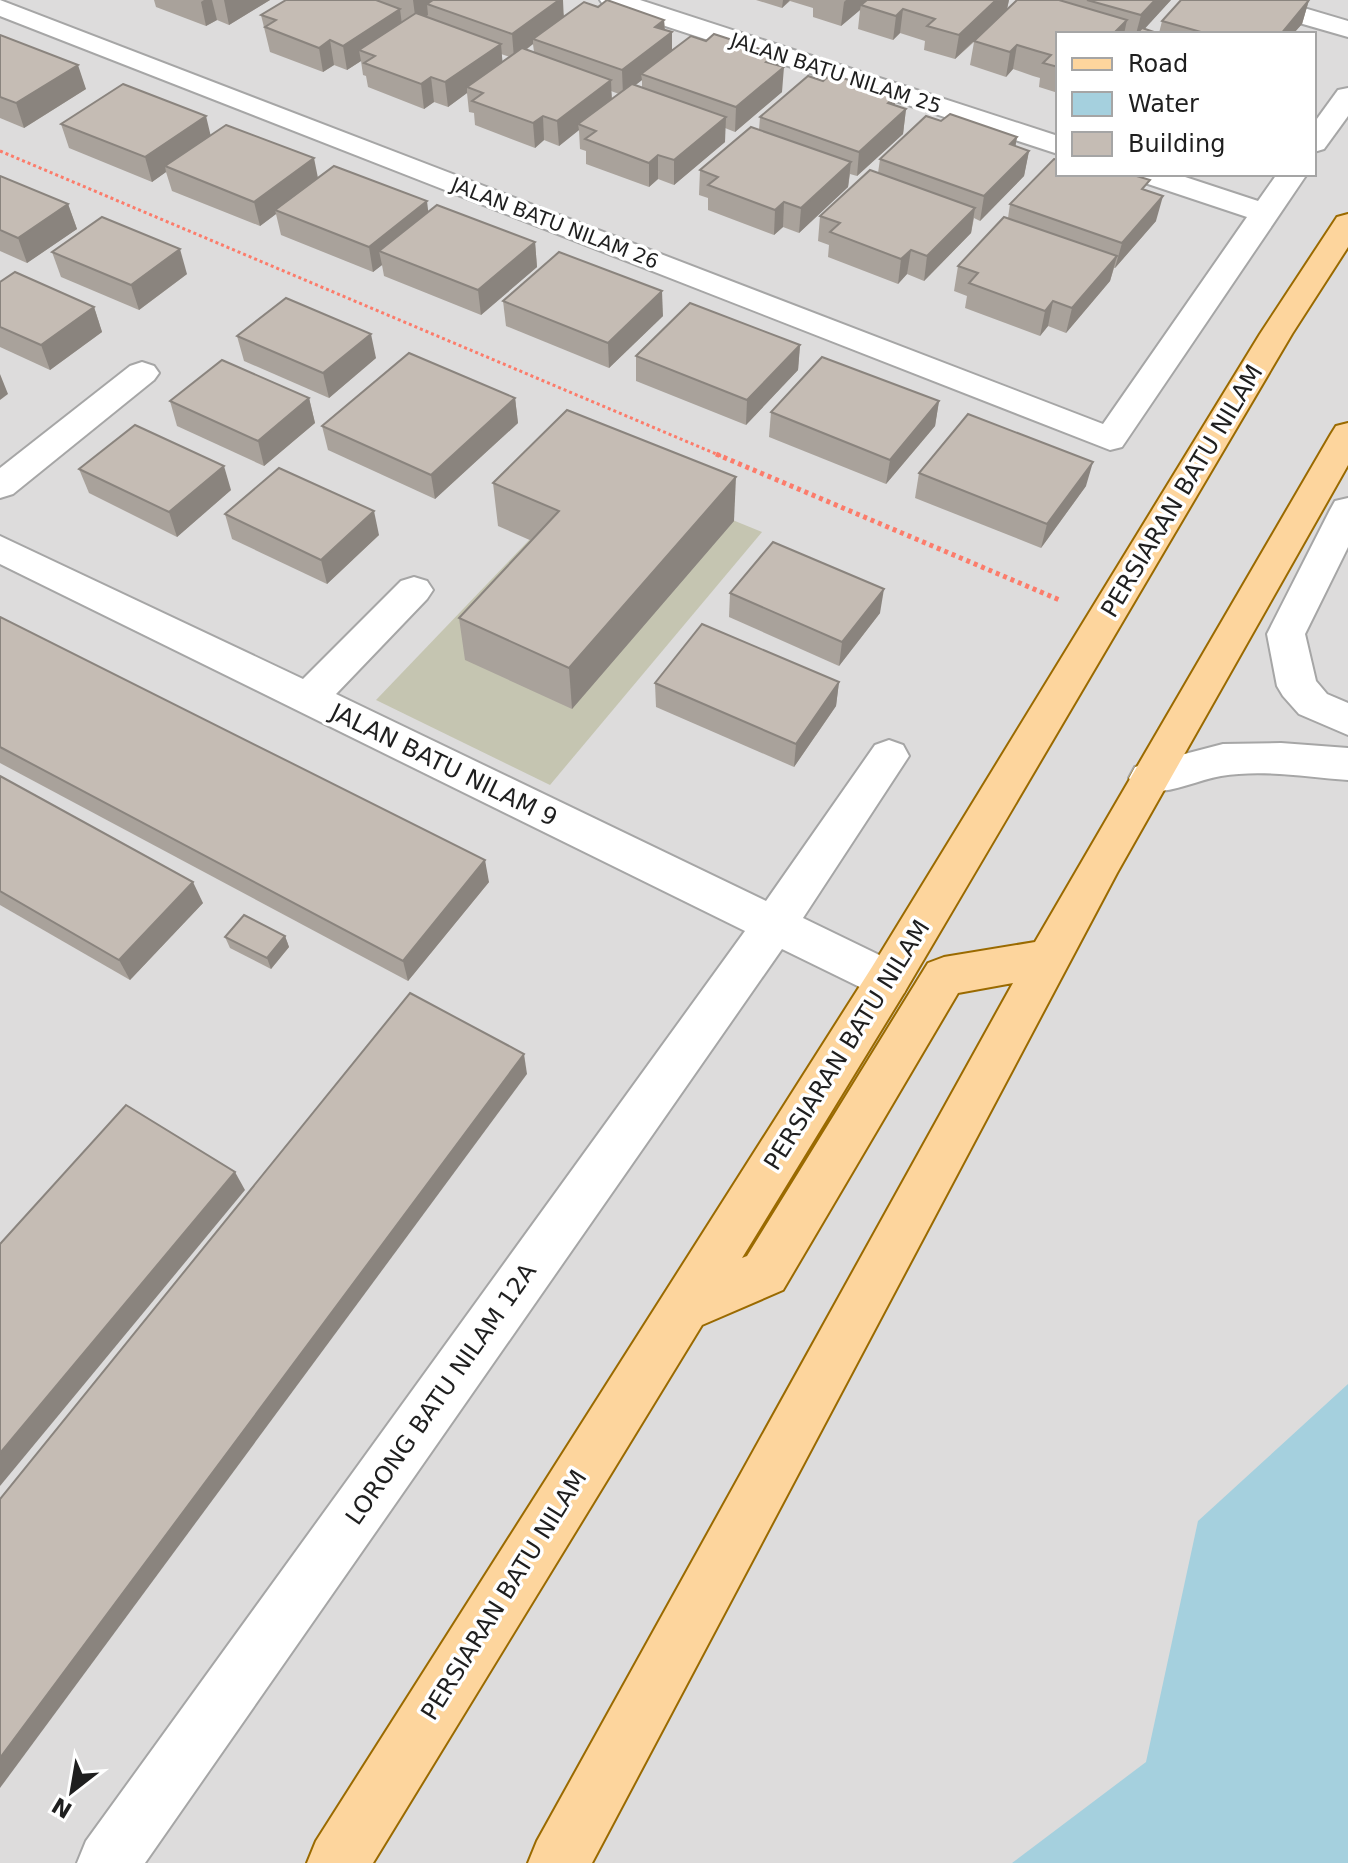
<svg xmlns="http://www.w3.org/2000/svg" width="1348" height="1863" font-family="'DejaVu Sans',sans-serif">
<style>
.residential{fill:#dddcdc;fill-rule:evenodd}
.construction{fill:#c5c5b1}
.water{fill:#a5d0de}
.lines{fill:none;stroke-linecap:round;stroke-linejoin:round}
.minor-casing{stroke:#a6a6a6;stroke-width:4}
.major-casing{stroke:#9a6a00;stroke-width:4}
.path-far1{stroke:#fc7c6b;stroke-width:3;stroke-dasharray:3 3;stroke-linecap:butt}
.path{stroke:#fc7c6b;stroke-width:5;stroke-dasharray:4 4;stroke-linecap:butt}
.minor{fill:#fff;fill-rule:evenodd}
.major{fill:#fdd59d;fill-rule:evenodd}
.wall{fill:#a9a29b;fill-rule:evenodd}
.shaded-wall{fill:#8a847e}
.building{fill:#c5bcb4;stroke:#8a847e;stroke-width:2}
.labels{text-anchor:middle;stroke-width:7;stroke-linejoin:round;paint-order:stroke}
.far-street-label{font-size:20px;fill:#1f1f1f;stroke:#fff}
.street-label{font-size:24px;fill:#1f1f1f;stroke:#fff}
</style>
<rect width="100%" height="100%" fill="#f0ede5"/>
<path class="residential" d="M0 0H1348V1863H0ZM1058 34H1314V174H1058Z"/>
<path class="construction" d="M600 466 762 532 550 785 376 700Z"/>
<path class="water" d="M1348 1384V1863H1012L1146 1762 1198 1521Z"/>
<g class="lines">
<defs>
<g id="minor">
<path d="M0 0 1103 424 1247 217 1136 180 1131 174H1176L1258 201 1277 174H1307L1122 447 1110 450 0 16Z"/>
<path d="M600 0H640L1058 136V154L604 6Z"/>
<path d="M1236 0H1277L1348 21V37L1240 6Z"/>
<path d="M1348 88V116L1324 149 1314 152V123L1338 90Z"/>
<path d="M142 362 154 366 159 373 154 380 13 494 0 498V468L130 366Z"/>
<path d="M1348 498V547L1305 634 1316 681 1327 694 1348 703V735L1299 714 1283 696 1277 686 1267 634 1330 510 1335 501Z"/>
<path d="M0 536 303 679 401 581 414 577 427 581 433 590 427 599 336 694 766 901 875 745 889 740 903 745 909 756 803 918 904 967 910 980 904 993 888 999 872 993 782 949 145 1863H77L86 1841 745 931 0 564Z"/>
<path d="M1281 743 1348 748V780C1307 777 1262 769 1221 776 1193 781 1163 798 1135 789L1129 778 1135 767 1223 744Z"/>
</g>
<path id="major" d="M1348 214V247L1292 334 904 993 742 1258 747 1256 928 963 944 957 1035 942 1331 434 1336 426 1348 423V465L1117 873 592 1863H528L537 1841 1013 983 958 993 783 1290 702 1325 373 1863H307L316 1841 872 967 1260 334 1337 217Z"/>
</defs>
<use href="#minor" class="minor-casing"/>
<use href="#major" class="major-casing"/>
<path class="path-far1" d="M0 151 721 456"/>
<path class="path" d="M716 454 1062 601"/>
<use href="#minor" class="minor"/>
<use href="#major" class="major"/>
</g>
<g class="wall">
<path d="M154 0H270L229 25 217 20 206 26 156 7Z"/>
<path d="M286 0H559L564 16 598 7 664 20 665 30 672 32V51L706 41 775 54V64L782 92 735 132 725 128V142L674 185 658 179 649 187 586 164V151L580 149 579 130 559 146 544 140 535 148 475 125 474 113 469 112 467 93 448 107 434 102 424 109 368 87 366 76 363 75 361 61 347 70 334 65 323 72 270 52 261 15ZM533 44 534 52 526 50ZM501 54 510 57 502 62ZM642 80V87L635 85ZM611 91 619 94 612 99Z"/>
<path d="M756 0H1009L1007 9 1017 0H1171L1144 29 1159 33 1162 21 1309 0 1302 24 1293 34H1058V93L1039 87 1040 78 1033 76 1013 69 1006 77 970 65 974 42 955 59 924 50 925 41 900 33 893 40 858 29 860 10 841 26 813 17V8L790 1 782 8Z"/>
<path d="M0 35 86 89 24 128 0 118Z"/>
<path d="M823 81 896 96 895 106 906 109 903 134 857 176 850 174 848 187 799 233 783 227 774 235 708 210V198L699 195 700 170 759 130 760 117Z"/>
<path d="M941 121 1017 137 1015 146 1029 151 1024 176 980 221 974 218 971 233 924 281 907 274 898 284 828 257 829 245 818 241 820 216 878 173 880 159Z"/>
<path d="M61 124 211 135 318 178 428 212 535 242 537 267 481 315 384 276 382 265 373 272 281 235 276 214 260 226 172 191 166 172 152 182 69 148Z"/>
<path d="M0 176 68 204 77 229 27 263 0 251Z"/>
<path d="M1147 191 1156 221 1115 268H1114L1110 281 1066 333 1048 326 1040 336 965 308 967 296 954 291 958 266 1008 218 1010 204Z"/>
<path d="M52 252 187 274 139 310 61 277Z"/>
<path d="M0 282 94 307 102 332 50 370 0 347Z"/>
<path d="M503 301 663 316 609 368 506 326Z"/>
<path d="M237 336 376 358 329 398 244 361Z"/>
<path d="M800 345 798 370 746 425 636 381V356Z"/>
<path d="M309 398 315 423 264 466 177 426 170 401Z"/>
<path d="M515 398 518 423 435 499 328 450 322 426Z"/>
<path d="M939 401 935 426 886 484 769 437 771 412Z"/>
<path d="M79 469 231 490 177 537 89 493Z"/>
<path d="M919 473 1086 486 1041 548 915 498Z"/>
<path d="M493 483 734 521 572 709 465 660 459 618 532 541 498 526Z"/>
<path d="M225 514 379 535 327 584 232 539Z"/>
<path d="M730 593 880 613 839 666 729 617Z"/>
<path d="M0 617 489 882 408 981 0 763Z"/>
<path d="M839 682 836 706 794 767 656 707 655 683Z"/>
<path d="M0 776 203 903 130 980 0 905Z"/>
<path d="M285 936 289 947 271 969 230 948 225 937Z"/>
</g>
<g class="shaded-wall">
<path d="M204 0H212L217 20 206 26 201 2Z"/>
<path d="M224 0H270L229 25Z"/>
<path d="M413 0H450L427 4 428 15 416 23Z"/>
<path d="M559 0H563L564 22 533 39V44L514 58 512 34Z"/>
<path d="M783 0H790L782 8Z"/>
<path d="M846 0H872L861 5 860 10 841 26 844 2Z"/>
<path d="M996 0H1009L1007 9 955 59 959 35Z"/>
<path d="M1155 0H1171L1140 34H1136L1141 15Z"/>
<path d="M1309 0 1302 24 1293 34H1281Z"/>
<path d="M400 9 403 33 359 50 361 61 347 70 343 46Z"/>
<path d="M903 9 900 33 893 40 896 16Z"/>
<path d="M664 20 665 38 672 32V56L641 74 642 80 623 95 622 70 655 27Z"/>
<path d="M1127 20 1124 34H1113Z"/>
<path d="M330 40 334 65 323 72 319 48Z"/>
<path d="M501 44 503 68 467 87V93L448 107 445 82Z"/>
<path d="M1017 45 1013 69 1006 77 1010 52Z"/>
<path d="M775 54 774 75 784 67 782 92 735 132 736 107 766 62Z"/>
<path d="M78 65 86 89 24 128 16 103Z"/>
<path d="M431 77 434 102 424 109 421 84Z"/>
<path d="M611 80 612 105 578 124 579 130 559 146 557 121Z"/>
<path d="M896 96 893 120 888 103Z"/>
<path d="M906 109 903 134 857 176 859 152Z"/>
<path d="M206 116 212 141 165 166 166 172 152 182 145 157Z"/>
<path d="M543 116 544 140 535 148 533 123Z"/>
<path d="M726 117 725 142 674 185V160Z"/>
<path d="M1017 137 1013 161 1010 144Z"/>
<path d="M1029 151 1024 176 980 221 984 196Z"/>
<path d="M658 155V179L649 187V163Z"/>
<path d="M314 158 319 183 275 210 276 214 260 226 254 202Z"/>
<path d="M851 162 848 187 799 233 801 208Z"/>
<path d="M1163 196 1156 221 1115 268 1122 243Z"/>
<path d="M427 201 430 226 379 251 382 265 373 272 369 247Z"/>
<path d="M784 202 783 227 774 235 775 210Z"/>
<path d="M68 204 77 229 27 263 18 238Z"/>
<path d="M975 208 971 233 924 281 927 256Z"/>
<path d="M535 242 537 267 481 315 478 290Z"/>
<path d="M180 249 187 274 139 310 131 285Z"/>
<path d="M911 250 907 274 898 284 901 259Z"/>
<path d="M1117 256 1110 281 1066 333 1072 308Z"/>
<path d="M662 291 663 316 609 368 608 343Z"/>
<path d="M1053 301 1048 326 1040 336 1045 311Z"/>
<path d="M94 307 102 332 50 370 41 345Z"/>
<path d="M371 334 376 358 329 398 323 373Z"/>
<path d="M800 345 798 370 746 425 747 400Z"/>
<path d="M0 374 8 394 0 400Z"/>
<path d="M309 398 315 423 264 466 258 441Z"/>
<path d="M515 398 518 423 435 499 431 475Z"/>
<path d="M939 401 935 426 886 484 890 460Z"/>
<path d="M1093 462 1086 486 1041 548 1047 524Z"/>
<path d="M224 466 231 490 177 537 169 512Z"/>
<path d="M736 477 734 521 572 709 569 668Z"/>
<path d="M374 511 379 535 327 584 321 560Z"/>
<path d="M884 589 880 613 839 666 842 642Z"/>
<path d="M839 682 836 706 794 767 796 744Z"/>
<path d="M485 860 489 882 408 981 403 961Z"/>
<path d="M193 882 203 903 130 980 119 960Z"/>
<path d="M285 936 289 947 271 969 267 958Z"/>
<path d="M524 1054 527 1074 0 1788V1758Z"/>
<path d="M235 1172 245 1190 0 1486V1453Z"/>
</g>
<g class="building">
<path d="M286 0H376L400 9 343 46 330 40 319 48 265 27 276 20 261 15Z"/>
<path d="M433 0H559L512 34 427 4Z"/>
<path d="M607 0 664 20 655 27 672 32 622 70 533 39 584 2 598 7Z"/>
<path d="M867 0H996L959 35 927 26 935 19 903 9 896 16 861 5Z"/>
<path d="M1017 0H1059L1127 20 1113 34H1058V67L1043 63 1051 55 1037 51 1017 45 1010 52 974 41Z"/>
<path d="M1087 0H1155L1141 15Z"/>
<path d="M1181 0H1309L1281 34H1208L1162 21Z"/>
<path d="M416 13 501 44 445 82 431 77 421 84 364 63 375 56 359 50Z"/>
<path d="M1142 28 1160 34H1136Z"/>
<path d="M714 34 775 54 766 62 784 67 736 107 641 74 691 36 706 41Z"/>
<path d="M0 35 78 65 16 103 0 97Z"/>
<path d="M522 48 611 80 557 121 543 116 533 123 472 101 483 93 467 87Z"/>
<path d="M831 74 896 96 888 103 906 109 859 152 760 117 808 76 823 81Z"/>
<path d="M123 84 206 116 145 157 61 124Z"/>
<path d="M632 84 726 117 674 160 658 155 649 163 585 139 596 131 578 124Z"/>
<path d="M950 114 1017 137 1010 144 1029 151 984 196 880 159 926 116 941 121Z"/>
<path d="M226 125 314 158 254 202 165 166Z"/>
<path d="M751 127 851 162 801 208 784 202 775 210 708 185 718 177 700 170Z"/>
<path d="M1054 159 1058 160V174H1130L1150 180 1142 189 1163 196 1122 243 1010 204Z"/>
<path d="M334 166 427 201 369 247 275 210Z"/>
<path d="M870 170 975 208 927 256 911 250 901 259 830 232 840 223 820 216Z"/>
<path d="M0 176 68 204 18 238 0 230Z"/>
<path d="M437 205 535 242 478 290 379 251Z"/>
<path d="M102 217 180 249 131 285 52 252Z"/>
<path d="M1004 217 1117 256 1072 308 1053 301 1045 311 969 283 978 273 958 266Z"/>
<path d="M559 252 662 291 608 343 503 301Z"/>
<path d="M15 272 94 307 41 345 0 327V282Z"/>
<path d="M286 298 371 334 323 373 237 336Z"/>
<path d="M690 303 800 345 747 400 636 356Z"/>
<path d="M409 353 515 398 431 475 322 426Z"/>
<path d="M822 357 939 401 890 460 771 412Z"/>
<path d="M222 360 309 398 258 441 170 401Z"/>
<path d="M567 410 736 477 569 668 459 618 559 511 493 483Z"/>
<path d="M968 414 1093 462 1047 524 919 473Z"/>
<path d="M135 425 224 466 169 512 79 469Z"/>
<path d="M279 468 374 511 321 560 225 514Z"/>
<path d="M773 542 884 589 842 642 730 593Z"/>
<path d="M0 617 485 860 403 961 0 747Z"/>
<path d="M702 624 839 682 796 744 655 683Z"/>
<path d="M0 776 193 882 119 960 0 891Z"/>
<path d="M244 915 285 936 267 958 225 937Z"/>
<path d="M410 993 524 1054 0 1758V1499Z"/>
<path d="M126 1105 235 1172 0 1453V1244Z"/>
</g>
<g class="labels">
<g class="far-street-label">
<text transform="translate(836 73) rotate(18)" y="7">JALAN BATU NILAM 25</text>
<text transform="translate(555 223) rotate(21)" y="7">JALAN BATU NILAM 26</text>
</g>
<g class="street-label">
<text transform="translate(1182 491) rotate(-59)" y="8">PERSIARAN BATU NILAM</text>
<text transform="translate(444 765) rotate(26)" y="8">JALAN BATU NILAM 9</text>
<text transform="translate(847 1045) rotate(-58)" y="8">PERSIARAN BATU NILAM</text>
<text transform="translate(441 1394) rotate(-55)" y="8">LORONG BATU NILAM 12A</text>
<text transform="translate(504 1595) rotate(-58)" y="8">PERSIARAN BATU NILAM</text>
</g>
</g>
<rect x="1056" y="32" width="260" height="144" fill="#ffffff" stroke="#a5a5a5" stroke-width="2"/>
<rect x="1072" y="58" width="40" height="12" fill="#fdd59d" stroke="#a5a5a5" stroke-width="2"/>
<text x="1128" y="72" font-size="24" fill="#1f1f1f">Road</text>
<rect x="1072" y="92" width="40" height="24" fill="#a5d0de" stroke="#a5a5a5" stroke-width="2"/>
<text x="1128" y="112" font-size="24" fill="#1f1f1f">Water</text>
<rect x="1072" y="132" width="40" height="24" fill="#c5bcb4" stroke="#a5a5a5" stroke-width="2"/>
<text x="1128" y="152" font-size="24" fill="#1f1f1f">Building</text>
<g transform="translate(72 1791) rotate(211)" stroke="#ffffff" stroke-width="6" paint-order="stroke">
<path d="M0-6L14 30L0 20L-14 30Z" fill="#1f1f1f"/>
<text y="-12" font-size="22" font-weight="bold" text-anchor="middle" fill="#1f1f1f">N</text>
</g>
</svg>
